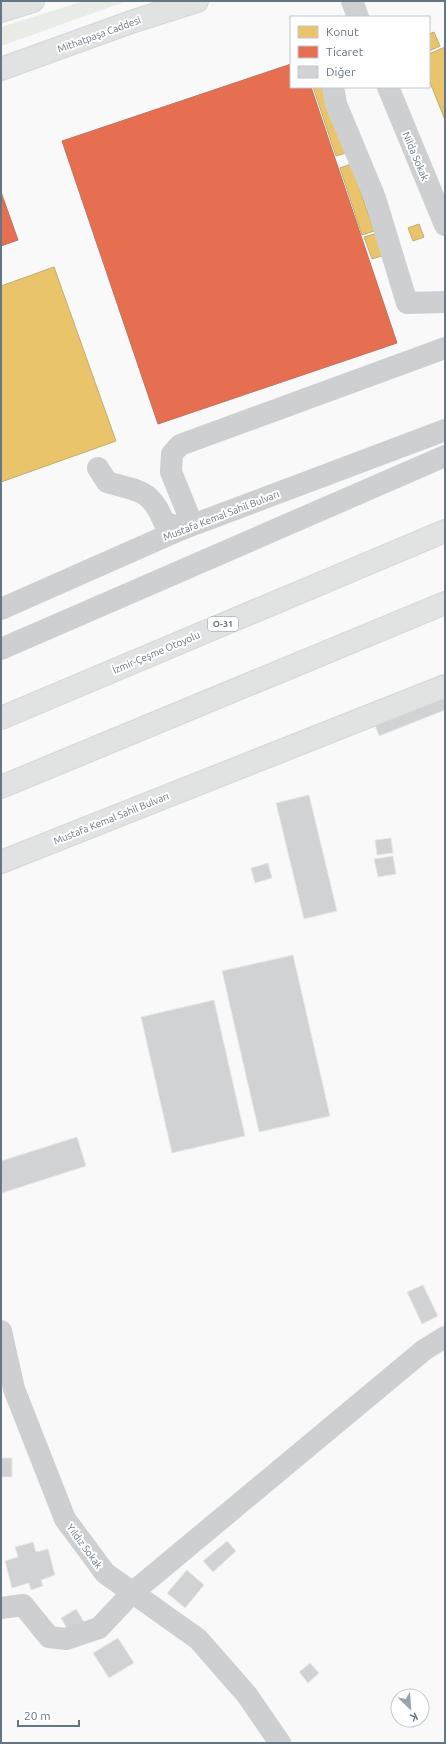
<svg xmlns="http://www.w3.org/2000/svg" width="446" height="1744" font-family="Ubuntu,sans-serif">
<style>
.green{fill:#e8ebe6}
.homes{fill:#e9c46a;stroke:#c1ad72}
.shops{fill:#e76f51;stroke:#c07160}
.building{fill:#d0d2d3;stroke:#e8e8e8}
.lines{fill:none;stroke-linecap:round;stroke-linejoin:round}
.major-casing{stroke:#d5d6d7;stroke-width:24}
.highway-casing{stroke:#d5d6d6;stroke-width:24}
.minor{stroke:#cecfd0;stroke-width:22}
.major{stroke:#e1e2e2;stroke-width:22}
.highway{stroke:#e1e2e2;stroke-width:22}
.labels{text-anchor:middle;stroke-width:4;stroke-linejoin:round;paint-order:stroke}
.shield{fill:#fff;stroke:#939fa8;stroke-width:1}
.shield-label{font-size:9px;font-weight:bold;fill:#657683}
.street-label{font-size:10px;fill:#657683;stroke:#fff}
</style>
<rect width="100%" height="100%" fill="#f9f9f9"/>
<path class="green" d="M84 1H127L1 46V27Z"/>
<g class="homes">
<path d="M434 32 440 46 429 51V34Z"/>
<path d="M445 47V120L429 80V54Z"/>
<path d="M313 87H324L346 153 336 156Z"/>
<path d="M351 164 374 231 362 235 340 168Z"/>
<path d="M419 224 424 237 413 241 408 228Z"/>
<path d="M381 232 388 254 372 259 364 237Z"/>
<path d="M54 267 116 441 1 482V286Z"/>
</g>
<g class="shops">
<path d="M291 64V87H311L397 343 158 424 62 141Z"/>
<path d="M1 192 18 240 1 246Z"/>
</g>
<g class="building">
<path d="M445 691V710L379 736 373 720Z"/>
<path d="M309 795 337 911 304 919 276 803Z"/>
<path d="M391 838 393 853 377 855 375 840Z"/>
<path d="M393 856 396 874 378 877 374 859Z"/>
<path d="M268 863 272 878 255 883 251 868Z"/>
<path d="M293 955 330 1116 259 1132 222 971Z"/>
<path d="M214 1000 245 1136 172 1153 141 1017Z"/>
<path d="M77 1137 86 1166 2 1193 1 1161Z"/>
<path d="M423 1285 438 1316 422 1324 407 1292Z"/>
<rect x="1" y="1458" width="11" height="19"/>
<path d="M227 1541 236 1551 213 1572 203 1561Z"/>
<path d="M33 1542 36 1552 48 1549 55 1575 41 1580 43 1586 31 1590 29 1583 12 1588 5 1561 18 1557 15 1547Z"/>
<path d="M187 1570 204 1585 185 1608 167 1593Z"/>
<path d="M76 1609 86 1625 70 1634 61 1618Z"/>
<path d="M118 1638 134 1663 109 1678 93 1653Z"/>
<path d="M310 1663 319 1673 308 1683 299 1672Z"/>
</g>
<g class="lines">
<defs>
<g id="major">
<path d="M1 11 33 1"/>
<path d="M1 69 134 21 197 1"/>
<path d="M1 862 445 686"/>
</g>
<g id="highway">
<path d="M1 718 445 531"/>
<path d="M1 787 445 603"/>
</g>
</defs>
<use href="#major" class="major-casing"/>
<use href="#highway" class="highway-casing"/>
<g class="minor">
<path d="M352 1 358 17"/>
<path d="M333 87 336 104 375 198 407 303 445 302"/>
<path d="M388 87 445 225"/>
<path d="M98 468 107 482C139 492 150 488 164 522L182 529 188 514 171 472 172 454 180 445 445 348"/>
<path d="M1 609 182 529 445 430"/>
<path d="M1 649 445 456"/>
<path d="M1 1331 14 1389 65 1519 105 1573 198 1639 247 1695 280 1743"/>
<path d="M1 1608 23 1605 49 1637 66 1639 99 1628 132 1593 424 1350 445 1337"/>
</g>
<use href="#major" class="major"/>
<use href="#highway" class="highway"/>
</g>
<g class="labels">
<rect class="shield" x="208" y="617" width="30" height="14" rx="3"/>
<g class="shield-label">
<text x="223" y="627">O-31</text>
</g>
<g class="street-label">
<text transform="translate(99 34) rotate(-20)" y="4">Mithatpaşa Caddesi</text>
<text transform="translate(416 156) rotate(67)" y="4">Nilda Sokak</text>
<text transform="translate(221 515) rotate(-21)" y="4">Mustafa Kemal Sahil Bulvarı</text>
<text transform="translate(156 652) rotate(-23)" y="4">İzmir-Çeşme Otoyolu</text>
<text transform="translate(111 818) rotate(-22)" y="4">Mustafa Kemal Sahil Bulvarı</text>
<text transform="translate(85 1546) rotate(54)" y="4">Yıldız Sokak</text>
</g>
</g>
<rect width="446" height="1744" fill="none" stroke="#657683" stroke-width="4"/>
<rect x="290" y="16" width="140" height="72" fill="#ffffff" stroke="#c1c8cd"/>
<rect x="298" y="26" width="20" height="12" fill="#e9c46a" stroke="#c1c8cd"/>
<text x="326" y="36" font-size="12" fill="#657683">Konut</text>
<rect x="298" y="46" width="20" height="12" fill="#e76f51" stroke="#c1c8cd"/>
<text x="326" y="56" font-size="12" fill="#657683">Ticaret</text>
<rect x="298" y="66" width="20" height="12" fill="#d0d2d3" stroke="#c1c8cd"/>
<text x="326" y="76" font-size="12" fill="#657683">Diğer</text>
<g transform="translate(410 1708) rotate(155)"><circle r="19" fill="#ffffff" stroke="#c1c8cd"/>
<path d="M0-3L7 15L0 10L-7 15Z" fill="#99a4ac"/>
<text y="-6" font-size="11" font-weight="bold" text-anchor="middle" fill="#657683">K</text>
</g>
<path d="M18 1720v6h61v-6" fill="none" stroke="#657683" stroke-width="2"/>
<text x="24" y="1720" font-size="12" fill="#657683" stroke="#ffffff" stroke-width="3" paint-order="stroke">20 m</text>
</svg>
